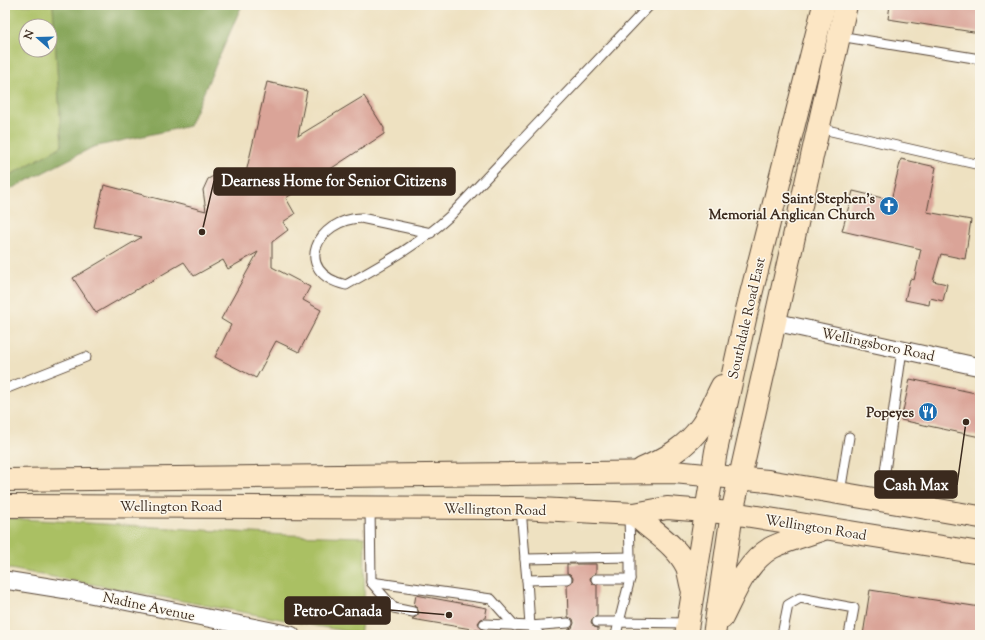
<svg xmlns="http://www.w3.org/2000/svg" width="985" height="640" font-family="'Sorts Mill Goudy',serif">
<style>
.green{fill:#aac064;stroke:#727541;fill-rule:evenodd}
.forest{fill:#87a65a;stroke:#61683c}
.building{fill:#daa498}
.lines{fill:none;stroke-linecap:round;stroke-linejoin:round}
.service-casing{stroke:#564536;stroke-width:11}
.minor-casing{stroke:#564536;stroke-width:19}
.secondary-casing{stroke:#564536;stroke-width:24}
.service{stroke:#fff;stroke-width:9}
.minor{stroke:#fff;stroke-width:17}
.secondary{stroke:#fce6c4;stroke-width:22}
.labels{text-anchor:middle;stroke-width:3;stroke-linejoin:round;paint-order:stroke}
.poi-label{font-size:14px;font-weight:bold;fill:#3b2a1e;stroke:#fbf7ec;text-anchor:end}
.street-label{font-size:14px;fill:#3b2a1e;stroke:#fbf7ec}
.leader{fill:none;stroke:#3b2a1e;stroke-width:1.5}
.callout-dot{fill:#3b2a1e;stroke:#fbf7ec;stroke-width:1.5}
.callout{fill:#3b2a1e;stroke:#3b2a1e;stroke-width:1.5}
.callout-label{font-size:15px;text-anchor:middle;font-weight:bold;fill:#fff}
</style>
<rect width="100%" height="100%" fill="#fbf7ec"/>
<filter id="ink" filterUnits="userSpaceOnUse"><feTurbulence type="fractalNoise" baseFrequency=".025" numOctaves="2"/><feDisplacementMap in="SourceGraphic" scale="8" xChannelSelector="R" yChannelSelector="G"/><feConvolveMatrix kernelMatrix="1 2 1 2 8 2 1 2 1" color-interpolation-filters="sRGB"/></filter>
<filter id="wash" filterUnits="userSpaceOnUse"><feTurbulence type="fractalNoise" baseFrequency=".012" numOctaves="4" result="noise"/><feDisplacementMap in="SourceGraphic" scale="16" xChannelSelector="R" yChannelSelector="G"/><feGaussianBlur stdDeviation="0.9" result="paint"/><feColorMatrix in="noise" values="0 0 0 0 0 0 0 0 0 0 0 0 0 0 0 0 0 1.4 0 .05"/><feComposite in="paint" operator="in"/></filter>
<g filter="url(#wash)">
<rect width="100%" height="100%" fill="#eee1c1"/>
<g class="green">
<path d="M5 5H53L62 146 5 178ZM26 26H50V50H26Z"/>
<path d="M5 518 286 535 365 537 364 612 360 634 5 568Z"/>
</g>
<path class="forest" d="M53 5H242L189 126 93 147 5 192V178L62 146Z"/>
<g id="blocks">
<g class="building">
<path d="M890 5H980V33L888 19Z"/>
<path d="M267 82 307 91 298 136 364 96 384 128V134L286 198 295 214 283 222 288 230 272 242V267L310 287 303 300 321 310 299 352 276 341 256 378 215 357 231 325 221 319 258 252 228 269 223 260 194 276 184 262 96 313 73 278 142 237 94 227 104 185 206 211 203 190 208 179 219 173 245 177Z"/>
<path d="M901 159 936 167 927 212 971 220 965 259 941 254 933 281 947 284 943 301 930 298 929 305 905 300 910 279 914 280 921 249 842 231 853 191 891 200Z"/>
<path d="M910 379 980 394V437L901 420Z"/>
<path d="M567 564H596V573L591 576 590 579 593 584 597 585V616L592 619 591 622 594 627 598 628V635H569V629L572 628 574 623 573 619 568 617 567 585 572 582 573 578 570 574 567 573Z"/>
<path d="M870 590 980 607V635H863Z"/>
<path d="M416 595 487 608 485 618 481 619 478 623 483 631 412 619 417 616 419 613 417 608 414 606Z"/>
</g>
</g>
</g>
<g filter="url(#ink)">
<use href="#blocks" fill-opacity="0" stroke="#564536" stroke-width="1"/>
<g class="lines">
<defs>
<g id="service">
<path d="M839 36 980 59"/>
<path d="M818 128 980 165"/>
<path d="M431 233 361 218C317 219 291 272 346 285 383 264 420 244 451 215L650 5"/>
<path d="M5 389 86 357"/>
<path d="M840 493 849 437"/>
<path d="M881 500 902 350"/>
<path d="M370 507 371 582 394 608 413 612"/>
<path d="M521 508 525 559 630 557V579L619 622H597"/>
<path d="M629 514 630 557"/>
<path d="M525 559 527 580"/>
<path d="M567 579 527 580 530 626 568 623"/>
<path d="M596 579H630"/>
<path d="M371 582 491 599 515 626"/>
<path d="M484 624 530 626 540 635"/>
<path d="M616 635 619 622 687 623"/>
<path d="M782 635 788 605 800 598 854 608 849 635"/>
</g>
<g id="minor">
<path d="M775 322 980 367"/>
<path d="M5 580 80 592 291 635"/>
</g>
<g id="secondary">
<path d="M642 469C665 459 687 447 702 425 710 413 715 399 722 386"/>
<path d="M5 480 674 472 768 481 980 517"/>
<path d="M5 506 521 508 634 514 667 508 732 513 980 553"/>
<path d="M634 514C651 531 676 544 687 567 689 573 690 581 692 588"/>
<path d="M722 618C735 592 746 563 771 548 784 541 808 535 823 529"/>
<path d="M686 635 716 451 747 310 824 5"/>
<path d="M714 635 732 513 846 5"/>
</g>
</defs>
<use href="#service" class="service-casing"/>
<use href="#minor" class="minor-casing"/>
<use href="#secondary" class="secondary-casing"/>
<use href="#service" class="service"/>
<use href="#minor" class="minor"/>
<use href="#secondary" class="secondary"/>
</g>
</g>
<defs>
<symbol id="church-disc" viewBox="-11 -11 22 22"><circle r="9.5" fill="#1f6fb2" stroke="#fbf7ec"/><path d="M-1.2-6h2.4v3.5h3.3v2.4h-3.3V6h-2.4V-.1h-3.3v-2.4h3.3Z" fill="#fff"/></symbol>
<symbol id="restaurant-disc" viewBox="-11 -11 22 22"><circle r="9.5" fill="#1f6fb2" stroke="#fbf7ec"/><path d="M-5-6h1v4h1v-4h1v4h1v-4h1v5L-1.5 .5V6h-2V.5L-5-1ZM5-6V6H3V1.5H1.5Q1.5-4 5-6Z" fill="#fff"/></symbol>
</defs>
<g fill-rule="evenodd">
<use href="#church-disc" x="878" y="195" width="22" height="22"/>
<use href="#restaurant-disc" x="917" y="401" width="22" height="22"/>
</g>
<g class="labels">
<g class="poi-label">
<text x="875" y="203">Saint Stephen's<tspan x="875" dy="16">Memorial Anglican Church</tspan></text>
<text x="914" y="417">Popeyes</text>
</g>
<g class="street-label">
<text transform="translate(746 318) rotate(-77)" y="5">Southdale Road East</text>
<text transform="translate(878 344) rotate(12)" y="5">Wellingsboro Road</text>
<text x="171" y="511">Wellington Road</text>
<text transform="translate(495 509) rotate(1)" y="5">Wellington Road</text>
<text transform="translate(816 527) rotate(9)" y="5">Wellington Road</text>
<text transform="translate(149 606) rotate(12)" y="5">Nadine Avenue</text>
</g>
</g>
<path class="leader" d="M202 232L214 181M966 422L957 485M449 615L390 610"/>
<g class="callout-dot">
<circle cx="202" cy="232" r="4"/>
<circle cx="966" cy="422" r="4"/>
<circle cx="449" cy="615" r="4"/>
</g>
<g class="callout">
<rect x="214" y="168" width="241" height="27" rx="4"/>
<rect x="875" y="471" width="82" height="27" rx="4"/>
<rect x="285" y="597" width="105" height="27" rx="4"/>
</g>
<g class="callout-label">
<text x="334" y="186">Dearness Home for Senior Citizens</text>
<text x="916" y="490">Cash Max</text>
<text x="338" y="616">Petro-Canada</text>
</g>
<rect width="985" height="640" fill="none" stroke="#fbf7ec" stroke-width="20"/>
<g transform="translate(38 38) rotate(290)"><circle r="19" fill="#fbf7ec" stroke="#aea59a"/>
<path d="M0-3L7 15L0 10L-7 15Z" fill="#1f6fb2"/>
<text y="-6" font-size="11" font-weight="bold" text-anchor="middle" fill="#3b2a1e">N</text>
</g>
</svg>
